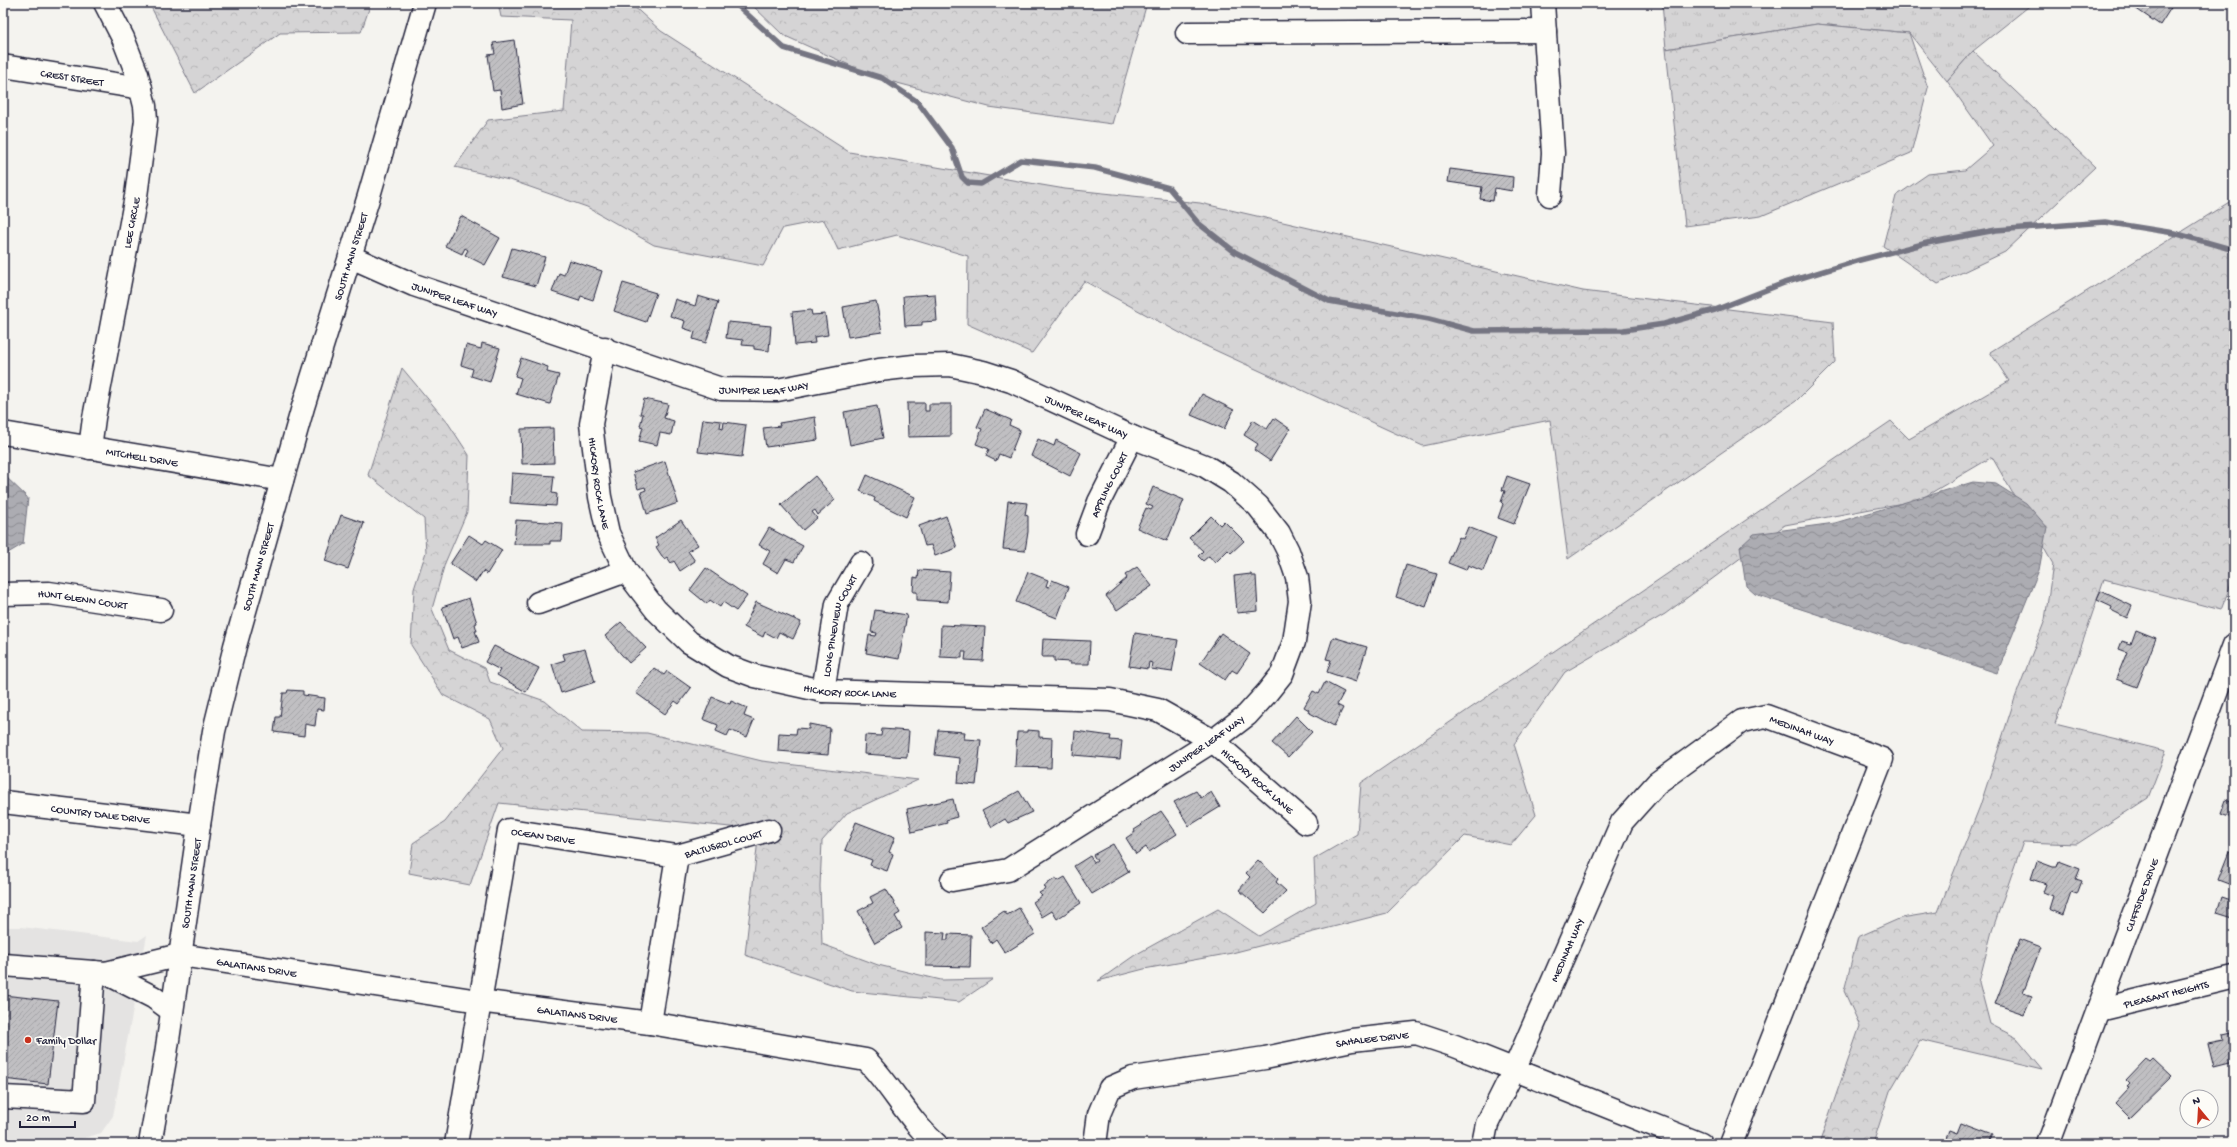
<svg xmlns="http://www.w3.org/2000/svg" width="2237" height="1147" font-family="'Gochi Hand',sans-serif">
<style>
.built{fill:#e4e3e2}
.grass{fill:url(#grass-tufts);stroke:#7c7b88}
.forest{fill:url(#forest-crowns);stroke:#7c7b88}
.water{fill:url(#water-waves);stroke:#757582}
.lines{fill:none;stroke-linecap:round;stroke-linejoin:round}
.stream{stroke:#757582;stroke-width:5.5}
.building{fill:url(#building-hatch);stroke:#22223b}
.minor-casing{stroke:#22223b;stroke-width:25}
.major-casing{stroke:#22223b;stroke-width:25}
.minor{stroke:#fdfcf7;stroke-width:22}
.major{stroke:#fdfcf7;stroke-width:22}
.poi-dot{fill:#c8321e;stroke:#fdfcf7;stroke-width:1.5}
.labels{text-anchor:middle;stroke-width:3.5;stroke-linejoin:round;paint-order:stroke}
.street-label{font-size:11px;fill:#22223b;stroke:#fdfcf7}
.poi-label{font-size:11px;fill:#22223b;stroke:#fdfcf7;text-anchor:start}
</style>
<defs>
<pattern id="grass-tufts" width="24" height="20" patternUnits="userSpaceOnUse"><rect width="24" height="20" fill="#d5d4d5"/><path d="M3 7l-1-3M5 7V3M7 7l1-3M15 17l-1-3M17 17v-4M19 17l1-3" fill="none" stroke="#b7b6b8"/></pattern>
<pattern id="forest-crowns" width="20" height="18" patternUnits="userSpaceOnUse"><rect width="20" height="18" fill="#d5d4d5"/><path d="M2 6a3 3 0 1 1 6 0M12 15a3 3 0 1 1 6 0" fill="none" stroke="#b7b6b8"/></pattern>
<pattern id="water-waves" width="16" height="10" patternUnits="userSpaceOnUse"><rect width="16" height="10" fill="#acacb2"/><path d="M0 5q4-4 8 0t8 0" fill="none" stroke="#8c8c92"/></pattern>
<pattern id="building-hatch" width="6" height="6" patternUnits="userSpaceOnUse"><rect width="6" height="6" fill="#c0bfc2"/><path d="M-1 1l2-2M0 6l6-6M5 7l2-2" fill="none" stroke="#a5a4a8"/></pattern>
</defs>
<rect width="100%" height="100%" fill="#f4f3ef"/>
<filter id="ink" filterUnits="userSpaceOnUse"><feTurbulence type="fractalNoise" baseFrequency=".025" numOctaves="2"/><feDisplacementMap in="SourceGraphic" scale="8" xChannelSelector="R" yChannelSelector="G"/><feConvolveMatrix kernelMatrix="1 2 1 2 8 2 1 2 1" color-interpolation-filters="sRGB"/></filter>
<g filter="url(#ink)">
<path class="built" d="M3 927H21L138 941 147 935 113 1116 101 1133 81 1139 3 1138Z"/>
<path class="grass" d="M1662 3H2033L1973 51 1947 81 1909 33 1817 24 1666 49Z"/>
<g class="forest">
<path d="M149 3H371L361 32 280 33 195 93Z"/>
<path d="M498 3H630L661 31 849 152 1065 189 1200 203 1583 291 1833 322 1835 362 1796 401 1568 559 1550 420 1423 446 1193 340 1084 281 1032 353 967 324 968 256 897 235 838 250 824 220 783 228 763 266 654 245 587 207 513 181 455 167 488 120 564 111 571 20 501 17Z"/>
<path d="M750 3H1147L1112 124 989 107 878 78 783 35Z"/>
<path d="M1817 24 1909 33 1928 88 1911 153 1761 216 1685 226 1666 49Z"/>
<path d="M1973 51 2095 167 2005 252 1938 284 1883 246 1896 196 1928 174 1965 170 1993 146 1947 81Z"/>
<path d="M2234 199V576L2221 610 2104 579 2055 724 2166 751 2148 798 2077 844 2023 842 1992 931 1979 982 1990 1024 2017 1038 2043 1069 1920 1040 1890 1091 1873 1144H1819L1860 1026 1844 991 1858 937 1901 918 1938 912 1980 806 2015 698 2045 620 2053 564 1992 457 1919 500 1785 525 1665 614 1565 672 1514 744 1536 815 1511 845 1465 836 1387 913 1232 953 1144 969 1098 981 1135 955 1218 909 1259 936 1316 903 1314 859 1357 834 1361 783 1891 421 1909 439 2009 381 1990 352Z"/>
<path d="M402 368 448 423 469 455 467 512 445 563 432 609 449 650 485 668 490 682 545 701 582 732 647 733 762 761 918 780 847 813 822 841 820 886 822 944 878 965 941 980 993 979 959 1002 852 991 745 955 759 830 499 803 470 885 409 873 413 843 445 822 503 748 490 719 443 695 411 645 414 589 426 552 424 519 368 475Z"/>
</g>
<g class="water">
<path d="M3 474 28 498 23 544 3 556Z"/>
<path d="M1973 482 1996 484 2026 503 2047 527 2039 570 1997 673 1755 594 1746 586 1740 547 1754 534 1835 523Z"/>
</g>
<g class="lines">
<path class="stream" d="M735 3 784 48 882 78 918 102 952 148 962 177 968 183 981 184 1021 160 1095 168 1169 188 1198 223 1235 252 1329 301 1429 319 1474 331 1624 330 1664 324 1715 310 1784 283 1860 260 1927 243 1996 230 2105 222 2174 233 2234 250"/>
</g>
<g class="building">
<path d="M2134 3H2174L2160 25 2132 6Z"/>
<path d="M514 40 523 104 502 108 500 90 493 91 488 55 495 54 493 43Z"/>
<path d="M1450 169 1513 177 1512 191 1495 188 1493 201 1480 199 1482 187 1448 182Z"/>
<path d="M461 216 500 238 485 265 465 255 468 250 465 248 462 254 445 246Z"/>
<path d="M512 248 545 257 536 286 503 277Z"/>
<path d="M569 260 602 271 593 300 581 296 579 301 552 292 559 273 564 275Z"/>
<path d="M623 283 656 293 646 322 614 311Z"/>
<path d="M935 294 937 321 922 322V325L905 326 903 296Z"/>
<path d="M698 296 718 302 706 343 693 339 695 332 683 328 685 321 670 316 675 299 695 306Z"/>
<path d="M876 301 882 332 848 337 843 307Z"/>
<path d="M811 310 812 315 825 314 828 335 814 337 815 343 795 345 792 312Z"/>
<path d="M728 322 771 326 769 351 754 349V346L742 345 743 340 726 338Z"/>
<path d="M482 343 500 348 490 382 471 376 473 369 461 365 466 345 481 349Z"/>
<path d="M521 358 548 367 547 372 559 375 550 404 516 394 521 378 515 376Z"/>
<path d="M1202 394 1234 410 1224 429 1191 415Z"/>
<path d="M644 399 668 404 664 418 674 421 671 435 660 433 657 445 639 441 643 427 640 426 643 414H640Z"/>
<path d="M907 403H925V411H929V404H951V436L908 437Z"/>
<path d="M877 406 883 438 850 445 844 412Z"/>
<path d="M985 409 1011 420 1009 425 1020 430 1009 458 999 454 996 461 986 456 989 449 976 444 982 429 977 427Z"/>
<path d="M815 417 818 440 766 447 763 428 780 426 779 423Z"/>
<path d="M1274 418 1290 429 1270 461 1254 450 1258 444 1244 435 1253 420 1267 429Z"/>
<path d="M703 419 721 421 720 428 723 429 724 422 746 425 742 457 698 452Z"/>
<path d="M553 428 554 463 522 464 521 429Z"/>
<path d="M1038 439 1054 446 1056 440 1081 453 1070 476 1031 456Z"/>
<path d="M665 461 678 503 647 514 641 492 646 490 645 487 638 489 633 472Z"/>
<path d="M512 473 554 476 552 493 557 494 556 506 510 503Z"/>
<path d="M867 475 915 497 906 517 874 501 875 498 860 491Z"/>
<path d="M815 476 835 500 818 515 815 510 812 512 817 518 803 530 781 505Z"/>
<path d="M1507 476 1530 484 1514 524 1498 518 1503 504 1501 502 1505 491 1502 490Z"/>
<path d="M1153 487 1184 500 1167 541 1137 528 1146 508 1151 510 1153 507 1146 504Z"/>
<path d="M1008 501 1027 503 1025 515 1028 516V532L1025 551 1003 549Z"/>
<path d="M341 515 364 523 348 569 325 561Z"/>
<path d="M946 516 957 548 935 556 931 545 925 546 919 526Z"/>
<path d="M1211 516 1220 525 1224 521 1244 541 1231 553 1228 550 1215 563 1209 556 1203 561 1198 556 1203 551 1189 538Z"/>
<path d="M516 520 563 523 562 541H550V544H514Z"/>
<path d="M681 520 698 545 688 551 695 561 680 571 674 561 671 563 667 557 664 559 656 547 659 545 655 538Z"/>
<path d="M1468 527 1496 538 1483 571 1468 565 1466 570 1448 563 1459 537 1463 539Z"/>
<path d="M769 528 803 546 794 562 786 559 778 573 763 564 770 551 759 545Z"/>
<path d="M469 535 483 544 486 540 502 550 487 574 483 571 476 582 450 564Z"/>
<path d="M1406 565 1437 574 1426 607 1396 597Z"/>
<path d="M1137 567 1152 586 1117 610 1106 596 1127 578 1125 575Z"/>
<path d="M706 568 747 596 736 611 723 602 720 607 710 600 707 604 690 590Z"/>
<path d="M919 570 950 572 948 602 917 600V592H913L914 577 918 578Z"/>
<path d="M1028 572 1048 580 1046 586 1049 587 1052 580 1069 587 1057 618 1016 602Z"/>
<path d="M1251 574 1252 576H1256L1258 611 1237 613 1234 576Z"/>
<path d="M2101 591 2132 606 2127 618 2111 610 2112 607 2097 600Z"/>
<path d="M469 598 477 623 475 624 477 631H475L479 642 462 648 458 637 453 639 442 607Z"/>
<path d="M756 602 801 622 793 639 779 632 776 638 765 632 763 637 744 627Z"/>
<path d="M875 610 907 615 899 659 866 653 869 635 876 636 877 633 871 632Z"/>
<path d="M621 622 646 648 629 663 605 636Z"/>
<path d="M941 625 985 627 983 661 965 660 966 652H962V658L940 657Z"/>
<path d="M2136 630 2156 638 2137 687 2116 679 2127 652 2119 649 2122 641 2131 644Z"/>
<path d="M1135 633 1178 640 1172 672 1151 669 1152 663 1149 662 1148 669 1129 666Z"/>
<path d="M1221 633 1250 654 1237 673 1232 670 1225 680 1200 663Z"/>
<path d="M1333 637 1367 647 1356 682 1327 672 1331 660 1326 659Z"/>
<path d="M1043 639 1090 641 1089 664H1070V662L1054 661V657H1042Z"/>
<path d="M494 646 539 668 526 692 497 675 500 670 485 662Z"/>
<path d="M585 649 595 682 561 693 552 664 565 660 563 654Z"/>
<path d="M654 668 664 675 667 671 691 688 679 704 675 701 665 714 636 693Z"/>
<path d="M1325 682 1344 692 1337 705 1343 708 1334 726 1308 712 1309 710 1304 707 1313 691 1319 694Z"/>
<path d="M288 690 303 691V695L325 698 324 710 317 709 315 726 305 724 304 736 274 732 276 717H280L283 693H287Z"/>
<path d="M712 697 730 704 731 701 747 708 744 716 754 720 747 737 730 730 727 736 716 731 718 725 703 719Z"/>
<path d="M1296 716 1312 732 1288 757 1272 743Z"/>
<path d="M809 724 830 728 828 755 778 751 779 733 796 734 797 728 809 729Z"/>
<path d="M882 729 909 731 907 757 864 754 865 735 881 736Z"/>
<path d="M938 730 965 732 964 739 981 740 976 785 958 783 960 758 935 755Z"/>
<path d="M1027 730 1039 731V737L1052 738 1051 768 1015 767 1017 732H1027Z"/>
<path d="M1075 731 1111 736 1110 740 1122 741 1120 759 1073 755Z"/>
<path d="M1019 791 1032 812 1008 823 1005 819 992 827 982 811Z"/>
<path d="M1196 791 1201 798 1211 792 1220 807 1189 826 1174 802Z"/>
<path d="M953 799 957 817 946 820 947 823 912 832 907 809Z"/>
<path d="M2226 800 2234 803V819L2221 814Z"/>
<path d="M1161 811 1177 834 1149 852 1146 847 1136 854 1126 838 1135 832 1134 830 1142 825 1141 824Z"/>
<path d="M856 822 895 837 889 852 893 854 887 871 870 865 872 860 845 850Z"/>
<path d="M1113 844 1129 872 1092 894 1074 866 1090 856 1094 863 1097 861 1093 855Z"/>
<path d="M2229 852 2234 854V886L2218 880Z"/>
<path d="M1258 860 1278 879 1276 882 1286 891 1265 913 1239 890 1250 877 1246 873Z"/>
<path d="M2037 861 2053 867H2057L2059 861 2080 869 2076 879 2082 881 2077 894 2071 892 2063 915 2049 909 2053 896 2043 892 2046 884 2031 879Z"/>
<path d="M1065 877 1081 903 1057 919 1052 911 1042 917 1033 902 1042 896 1039 893 1046 889 1044 886 1056 878 1058 881Z"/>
<path d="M886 889 900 913 895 916 902 928 875 943 858 911 873 903 870 897Z"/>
<path d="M2222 897 2234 901 2233 918 2217 913Z"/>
<path d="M1019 908 1035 934 1005 953 996 939 991 943 981 927 1004 911 1007 915Z"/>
<path d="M926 932 945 933 944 940H948V934L971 935 970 967 926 966Z"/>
<path d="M2020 939 2041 947 2023 993 2032 996 2024 1014 1995 1004Z"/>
<path d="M3 995 58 1001 48 1084 3 1079Z"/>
<path d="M2231 1033 2232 1037H2234V1062L2214 1067 2208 1043 2223 1040 2222 1035Z"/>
<path d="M2147 1059 2151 1062 2154 1059 2172 1076 2129 1118 2114 1103 2128 1088 2126 1087 2129 1084 2126 1081Z"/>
<path d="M1961 1123 1993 1135 1989 1144 1944 1143 1949 1130 1957 1133Z"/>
</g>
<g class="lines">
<defs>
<g id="minor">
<path d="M1543 3 1553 153 1550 195"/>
<path d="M1187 33 1545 31"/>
<path id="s1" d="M3 66 141 88"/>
<path id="s2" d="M351 257 414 285 721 389 777 390 879 370 914 366 950 365 983 372 1011 381 1132 437 1205 466 1231 482 1258 506 1279 533 1288 551 1297 577 1300 601 1294 642 1282 674 1266 694 1247 715 1213 741 1008 870 952 880"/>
<path id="s3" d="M605 348 591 424 600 497 608 533 626 571 656 610 689 642 728 666 755 676 823 691 1110 700 1158 710 1213 741 1306 823"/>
<path id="s4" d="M3 433 282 480"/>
<path id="s5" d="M90 448 94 418 136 196 146 120 145 106 137 74 123 38 105 3"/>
<path id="s6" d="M1087 534 1099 502 1132 437"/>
<path id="s7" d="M3 594 49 593 161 610"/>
<path d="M538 603 626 571"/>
<path id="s8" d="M823 691 837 604 861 563"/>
<path id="s9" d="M3 802 199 825"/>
<path id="s10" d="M677 856 769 830"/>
<path id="s11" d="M4 965 106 973 180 955 479 1001 650 1023 866 1060C892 1086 908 1120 936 1144"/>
<path d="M106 973 153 997 172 1011"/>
<path id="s12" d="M2098 1010 2234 977"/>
<path d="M3 1097 84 1101 94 972"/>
<path id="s13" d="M456 1144 509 830 677 856 650 1023"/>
<path id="s14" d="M1095 1144 1099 1114 1110 1088 1133 1078 1265 1058 1352 1040 1416 1033 1455 1046 1701 1144"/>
<path id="s15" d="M1483 1144 1487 1124 1514 1070 1622 822 1657 783 1742 721 1766 716 1882 759 1731 1144"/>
<path id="s16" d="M2048 1144 2234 645"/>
</g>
<g id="major">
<path id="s17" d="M150 1144 166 1054 199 825 214 731 235 646 303 407 368 199 425 3"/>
</g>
</defs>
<use href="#minor" class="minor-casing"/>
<use href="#major" class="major-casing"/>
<use href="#minor" class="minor"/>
<use href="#major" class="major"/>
</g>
</g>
<circle class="poi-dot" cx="28" cy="1040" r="4"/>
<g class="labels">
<g class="street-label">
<text dy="4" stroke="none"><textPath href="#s1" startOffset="70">CREST STREET</textPath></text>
<text dy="4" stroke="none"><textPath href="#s5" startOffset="229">LEE CIRCLE</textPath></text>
<text dy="4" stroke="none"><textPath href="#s17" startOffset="912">SOUTH MAIN STREET</textPath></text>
<text dy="4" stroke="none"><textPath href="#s2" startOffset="112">JUNIPER LEAF WAY</textPath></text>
<text dy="4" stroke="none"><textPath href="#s2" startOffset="436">JUNIPER LEAF WAY</textPath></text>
<text dy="4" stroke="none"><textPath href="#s2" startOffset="771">JUNIPER LEAF WAY</textPath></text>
<text dy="4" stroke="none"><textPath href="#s4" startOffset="141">MITCHELL DRIVE</textPath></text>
<text dy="4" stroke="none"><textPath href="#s3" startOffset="137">HICKORY ROCK LANE</textPath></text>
<text dy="4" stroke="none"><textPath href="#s6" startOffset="54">APPLING COURT</textPath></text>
<text dy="4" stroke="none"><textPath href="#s17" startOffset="588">SOUTH MAIN STREET</textPath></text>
<text dy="4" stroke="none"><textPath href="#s7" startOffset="80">HUNT GLENN COURT</textPath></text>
<text dy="4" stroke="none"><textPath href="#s8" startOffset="68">LONG PINEVIEW COURT</textPath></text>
<text dy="4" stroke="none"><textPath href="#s3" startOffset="496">HICKORY ROCK LANE</textPath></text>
<text dy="4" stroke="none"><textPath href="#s15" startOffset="572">MEDINAH WAY</textPath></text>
<text transform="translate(1206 743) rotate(-35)" y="4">JUNIPER LEAF WAY</text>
<text dy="4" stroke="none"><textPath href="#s3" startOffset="928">HICKORY ROCK LANE</textPath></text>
<text dy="4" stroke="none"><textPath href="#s9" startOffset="98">COUNTRY DALE DRIVE</textPath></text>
<text dy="4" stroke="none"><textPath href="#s13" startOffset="353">OCEAN DRIVE</textPath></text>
<text dy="4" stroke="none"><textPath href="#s10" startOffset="48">BALTUSROL COURT</textPath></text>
<text dy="4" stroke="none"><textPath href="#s17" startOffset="264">SOUTH MAIN STREET</textPath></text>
<text dy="4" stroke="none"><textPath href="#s16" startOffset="266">CLIFFSIDE DRIVE</textPath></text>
<text dy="4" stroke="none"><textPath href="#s15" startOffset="212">MEDINAH WAY</textPath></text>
<text dy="4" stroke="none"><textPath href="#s11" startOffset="256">GALATIANS DRIVE</textPath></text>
<text dy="4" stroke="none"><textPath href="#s12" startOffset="70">PLEASANT HEIGHTS</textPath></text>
<text dy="4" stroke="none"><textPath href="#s11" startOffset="580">GALATIANS DRIVE</textPath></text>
<text dy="4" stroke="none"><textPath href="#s14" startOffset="326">SAHALEE DRIVE</textPath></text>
</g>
<g class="poi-label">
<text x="36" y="1044">Family Dollar</text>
</g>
</g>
<rect width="2237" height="1147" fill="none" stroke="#fdfcf7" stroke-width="16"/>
<rect x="8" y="8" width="2221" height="1131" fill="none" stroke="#22223b" stroke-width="1.5" filter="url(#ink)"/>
<g transform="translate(2199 1109) rotate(342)"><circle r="19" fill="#fdfcf7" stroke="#a5a5ac"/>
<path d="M0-3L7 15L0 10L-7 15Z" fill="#c8321e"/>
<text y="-6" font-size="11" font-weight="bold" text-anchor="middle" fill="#22223b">N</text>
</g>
<path d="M20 1121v6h55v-6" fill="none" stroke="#22223b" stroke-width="2"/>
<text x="26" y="1121" font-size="12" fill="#22223b" stroke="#fdfcf7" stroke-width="3" paint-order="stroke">20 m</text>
</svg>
